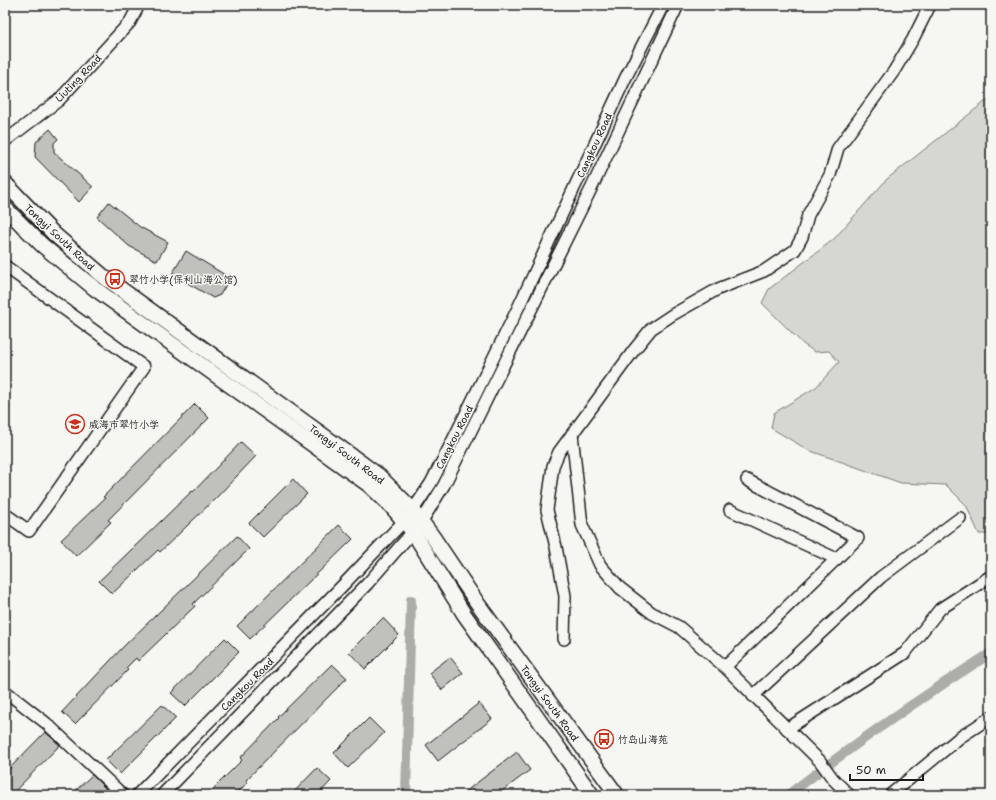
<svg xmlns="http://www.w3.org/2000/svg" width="996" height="800" font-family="'Shantell Sans','LXGW WenKai TC',sans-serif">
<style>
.green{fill:#d6d6d2;stroke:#797977}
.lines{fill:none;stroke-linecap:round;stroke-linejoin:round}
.canal{stroke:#acaca9;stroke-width:10}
.building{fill:#c0c0bd;stroke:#1c1c1c}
.minor-casing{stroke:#1c1c1c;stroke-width:14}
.major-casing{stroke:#1c1c1c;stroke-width:17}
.minor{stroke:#f6f6f2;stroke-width:11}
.major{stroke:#f6f6f2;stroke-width:14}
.labels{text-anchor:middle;stroke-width:3;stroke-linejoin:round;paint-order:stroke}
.street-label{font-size:10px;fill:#1c1c1c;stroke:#f6f6f2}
.poi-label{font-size:10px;fill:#1c1c1c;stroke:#f6f6f2;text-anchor:start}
</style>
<rect width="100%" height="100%" fill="#f6f6f2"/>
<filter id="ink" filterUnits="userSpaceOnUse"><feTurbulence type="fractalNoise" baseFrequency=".025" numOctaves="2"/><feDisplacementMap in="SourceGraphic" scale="8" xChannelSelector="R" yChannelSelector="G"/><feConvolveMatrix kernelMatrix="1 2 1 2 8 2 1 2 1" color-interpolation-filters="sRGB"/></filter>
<g filter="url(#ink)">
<path class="green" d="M991 97V534H979L966 505 946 485 901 483 808 450 771 428 774 413 816 387 839 362 829 351 815 352 803 344 762 303 769 289 834 239 887 179Z"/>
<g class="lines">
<g class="canal">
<path d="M406 795 411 600"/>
<path d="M788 795C853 745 921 697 991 653"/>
</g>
</g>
<g class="building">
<path d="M50 129 58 139 54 143V152L93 187 79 202 35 157 36 142Z"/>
<path d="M109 202 140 227 168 242 157 261 129 246 97 217Z"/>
<path d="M186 251 230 278 220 295 213 298 172 274Z"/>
<path d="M195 404 209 418 108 520 111 522 76 556 61 540 105 498 103 497Z"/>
<path d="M241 442 256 456 217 497 160 552 158 550 112 594 99 581 192 491 193 492Z"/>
<path d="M293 479 307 494 263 537 249 523Z"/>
<path d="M339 525 353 539 250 639 237 626Z"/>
<path d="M237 536 249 549 193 604 195 606 138 661 136 658 126 668 128 670 75 724 62 712 124 646 190 582Z"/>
<path d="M383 618 399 635 365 669 349 652Z"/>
<path d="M225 638 239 652 185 706 171 693Z"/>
<path d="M450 657 463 673 442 690 429 673Z"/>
<path d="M332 664 347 678 246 780 248 782 235 795H207L242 760 240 758 279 718 278 717Z"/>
<path d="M479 703 492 719 438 761 426 745Z"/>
<path d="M162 705 176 718 120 774 106 760Z"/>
<path d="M369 718 384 733 348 768 334 753Z"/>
<path d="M45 732 60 745 11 795H5V773Z"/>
<path d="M517 752 530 770 497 795H461Z"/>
<path d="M317 768 331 781 318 795H291Z"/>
<path d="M92 775 106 789 99 795H71Z"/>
</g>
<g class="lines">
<defs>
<g id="minor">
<path d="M5 141 59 100 130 22 139 5"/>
<path d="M5 266 144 367 29 531 5 514"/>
<path d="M572 434 582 525 600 565 620 588 652 613 679 627 725 667 820 761 833 779 849 795"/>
<path d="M730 510 837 559"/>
<path d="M564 639 565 596 556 547 547 510 553 466 559 452 634 350 651 329 672 315 718 289 764 271 795 250 802 237 808 215 830 175 838 148 894 71 913 39 930 5"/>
<path d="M725 667 858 538 747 480"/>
<path d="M5 691 46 723 123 795"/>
<path d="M753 696 881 577 960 518"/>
<path d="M787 729 905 653 940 609 991 576"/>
<path d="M137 795 345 583 404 521 413 510 431 483 449 448 518 308 626 77 663 5"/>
<path d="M162 795 368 583 422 521 444 485 592 187 678 5"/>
<path d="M890 795 959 738 991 717"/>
</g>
<g id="major">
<path d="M5 183 54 234 103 276 360 462 379 476 413 510 433 537 478 604 617 795"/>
<path d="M5 208 42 245 94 288 369 485 391 506 413 532 464 614 592 795"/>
</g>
</defs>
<use href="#minor" class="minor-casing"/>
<use href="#major" class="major-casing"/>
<use href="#minor" class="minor"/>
<use href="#major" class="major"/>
</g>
</g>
<defs>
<symbol id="bus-ring" viewBox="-11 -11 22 22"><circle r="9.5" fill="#f6f6f2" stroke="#c8321e" stroke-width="1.5"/><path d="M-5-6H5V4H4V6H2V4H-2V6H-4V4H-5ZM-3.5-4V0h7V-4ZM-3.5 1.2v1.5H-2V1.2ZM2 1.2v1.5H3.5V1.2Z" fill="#c8321e"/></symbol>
<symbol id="school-ring" viewBox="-11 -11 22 22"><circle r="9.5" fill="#f6f6f2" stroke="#c8321e" stroke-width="1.5"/><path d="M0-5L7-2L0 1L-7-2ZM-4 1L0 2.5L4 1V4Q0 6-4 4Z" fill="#c8321e"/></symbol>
</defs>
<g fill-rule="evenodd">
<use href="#bus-ring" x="104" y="268" width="22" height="22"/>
<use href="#school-ring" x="64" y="413" width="22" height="22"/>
<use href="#bus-ring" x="593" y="728" width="22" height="22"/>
</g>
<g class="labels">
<g class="street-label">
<text transform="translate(78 78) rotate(-46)" y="4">Liuting Road</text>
<text transform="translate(594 145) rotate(-65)" y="4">Cangkou Road</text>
<text transform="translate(60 237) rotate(43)" y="4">Tongyi South Road</text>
<text transform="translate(454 437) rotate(-63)" y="4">Cangkou Road</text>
<text transform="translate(347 454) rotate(37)" y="4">Tongyi South Road</text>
<text transform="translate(247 684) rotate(-45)" y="4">Cangkou Road</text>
<text transform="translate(550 703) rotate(54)" y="4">Tongyi South Road</text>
</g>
<g class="poi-label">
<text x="129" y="283">翠竹小学(保利山海公馆)</text>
<text x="89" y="428">威海市翠竹小学</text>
<text x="618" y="743">竹岛山海苑</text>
</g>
</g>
<rect width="996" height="800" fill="none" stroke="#f6f6f2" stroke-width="20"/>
<rect x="10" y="10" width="976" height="780" fill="none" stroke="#1c1c1c" stroke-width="1.5" filter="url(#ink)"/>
<path d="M850 774v6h73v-6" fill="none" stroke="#1c1c1c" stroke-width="2"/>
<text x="856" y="774" font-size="12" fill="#1c1c1c" stroke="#f6f6f2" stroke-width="3" paint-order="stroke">50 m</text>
</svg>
